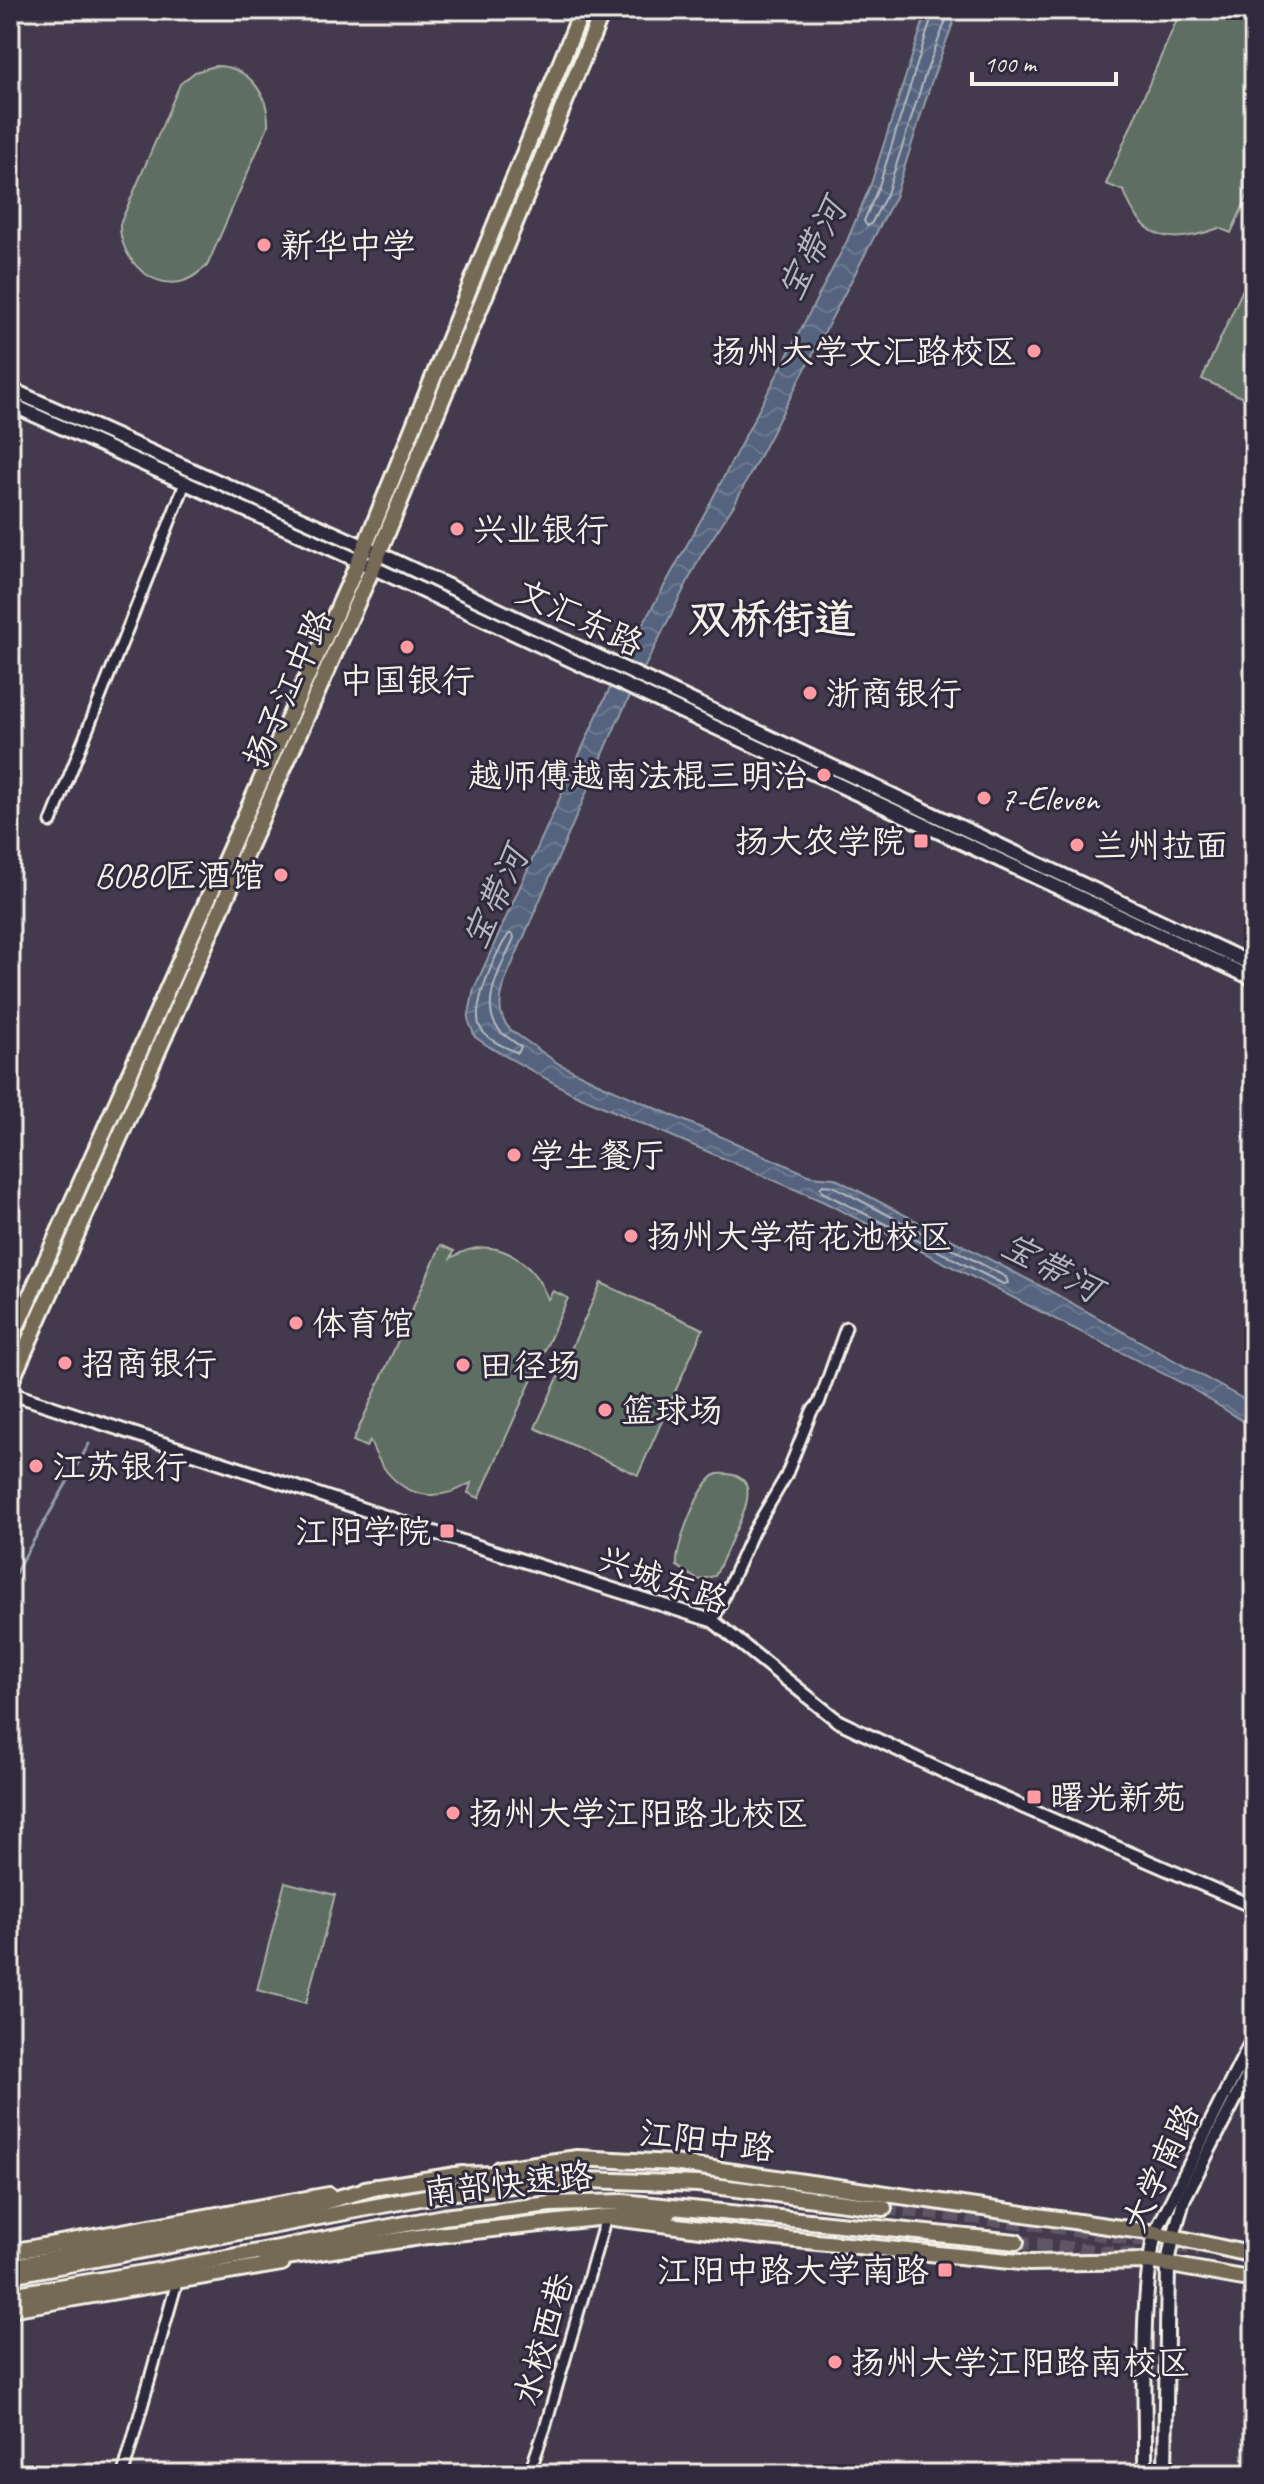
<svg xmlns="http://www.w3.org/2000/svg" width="1264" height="2484" font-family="Caveat,'LXGW WenKai TC',sans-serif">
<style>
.green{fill:#5f6e64;stroke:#aab0a6;stroke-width:2}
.water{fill:url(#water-waves);stroke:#949ca8;stroke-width:2}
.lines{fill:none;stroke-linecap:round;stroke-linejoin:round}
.shore{stroke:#b4b8be;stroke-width:2}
.stream{stroke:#949ca8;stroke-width:3}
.trunk-tunnel{stroke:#5e5565;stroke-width:14;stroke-dasharray:14 7;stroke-linecap:butt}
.minor-casing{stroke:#f4f1e8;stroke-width:15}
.tertiary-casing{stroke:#f4f1e8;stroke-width:17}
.secondary-casing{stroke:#f4f1e8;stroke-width:18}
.primary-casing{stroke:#f4f1e8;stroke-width:20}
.trunk-casing{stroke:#f4f1e8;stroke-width:20}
.minor{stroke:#2f2a3d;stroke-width:9}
.tertiary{stroke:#2f2a3d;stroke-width:11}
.secondary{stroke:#2f2a3d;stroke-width:12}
.primary{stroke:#746b55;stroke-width:14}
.trunk{stroke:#746b55;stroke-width:14}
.poi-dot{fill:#ff9aa2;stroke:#2f2a3d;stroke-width:3}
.labels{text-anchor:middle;stroke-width:6;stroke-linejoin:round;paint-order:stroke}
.poi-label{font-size:34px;fill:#f4f1e8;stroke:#2f2a3d;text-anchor:start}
.street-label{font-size:34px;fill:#f4f1e8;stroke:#2f2a3d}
.water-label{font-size:36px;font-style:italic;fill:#b4b8be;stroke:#2f2a3d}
.district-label{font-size:42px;font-weight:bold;fill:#f4f1e8;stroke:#2f2a3d}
</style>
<defs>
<pattern id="water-waves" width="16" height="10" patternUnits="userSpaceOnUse" patternTransform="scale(2)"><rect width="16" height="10" fill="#54637e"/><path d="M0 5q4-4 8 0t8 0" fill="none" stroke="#6d7a90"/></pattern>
</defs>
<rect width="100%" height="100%" fill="#443a4e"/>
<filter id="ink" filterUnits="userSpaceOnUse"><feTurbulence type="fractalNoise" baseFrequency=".0125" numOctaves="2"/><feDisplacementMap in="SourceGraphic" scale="16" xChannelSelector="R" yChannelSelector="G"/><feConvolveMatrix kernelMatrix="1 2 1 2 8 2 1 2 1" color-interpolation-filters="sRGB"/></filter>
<g filter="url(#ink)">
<g class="green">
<path d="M1181 10H1254V182L1231 233 1219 228C1173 245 1143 243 1124 191L1106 184Z"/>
<path d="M215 66C249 66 269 94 268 126L207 266C199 272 191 280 180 282 147 288 119 255 120 224L180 84 195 72Z"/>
<path d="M1253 267H1254V403L1202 379Z"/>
<path d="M441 1245 454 1251 451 1258C493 1232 532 1259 548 1299L553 1291 568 1298 479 1498 468 1493 471 1483C425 1510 388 1489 370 1441L366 1447 353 1441Z"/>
<path d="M601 1283 703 1329 638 1475 535 1428Z"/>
<path d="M717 1474C764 1471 746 1509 734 1534 728 1548 722 1562 715 1576L698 1580 677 1566C675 1546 699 1483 717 1474Z"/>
<path d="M285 1882 335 1895 306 2003 257 1990Z"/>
</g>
<path class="water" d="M927 10H958L933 77 895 197 734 505 700 557 618 720 506 978C500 997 495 1016 512 1031L559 1064 596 1082 811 1176 834 1178 1050 1291 1254 1405V1428L1186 1385 822 1201 574 1094 491 1048 475 1037 468 1019 474 989 603 702 638 633 707 509 847 241 871 184Z"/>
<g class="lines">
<g class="shore">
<path d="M934 10 879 186 864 221 867 226 871 224 887 194 925 75 950 10"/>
<path d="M509 934H513L514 938C503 963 477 1006 500 1031 506 1037 515 1042 521 1047L518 1053C507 1048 487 1040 481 1029 469 1009 496 952 509 934Z"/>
<path d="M823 1185 833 1186 1006 1277 1008 1283 1003 1284 822 1192 820 1188Z"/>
</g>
<path class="stream" d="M10 1582 89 1444"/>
<g class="trunk-tunnel">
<path d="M884 2208 1038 2224 1199 2249"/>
<path d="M1016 2242 1143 2257"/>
</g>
<defs>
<g id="minor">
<path d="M51 822 186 481"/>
<path d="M713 1621 753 1532 786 1476 812 1411 819 1403 846 1327"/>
<path d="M123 2474 177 2282"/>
<path d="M529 2474 545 2428 606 2217"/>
</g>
<g id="tertiary">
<path d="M10 1393 426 1530 713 1621 838 1721 961 1780 1254 1907"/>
<path d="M1155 2233 1254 2036"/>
<path d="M1173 2238 1184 2199 1254 2063"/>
</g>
<g id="secondary">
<path d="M10 389 365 547 1254 965"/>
<path d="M10 404 359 561 1254 979"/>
<path d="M1145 2474C1146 2397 1139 2308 1155 2233"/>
<path d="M1165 2474 1168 2263 1173 2238"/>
</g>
<g id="primary">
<path d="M10 1341 359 561 582 10"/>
<path d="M10 1384 373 567 603 10"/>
<path d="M499 2169 577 2158 673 2163 1155 2233 1254 2255"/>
<path d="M365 2189 463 2174"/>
<path d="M428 2236 606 2217 756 2236 1030 2263 1149 2261 1254 2280"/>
<path d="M10 2252 329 2195"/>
<path d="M10 2309 282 2263"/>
</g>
<g id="trunk">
<path d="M454 2175 542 2173"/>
<path d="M606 2217 669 2213"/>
<path d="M266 2260 440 2234"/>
<path d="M10 2267 302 2208 377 2187"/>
<path d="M10 2275 447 2193 561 2179 698 2184 884 2208"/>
<path d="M10 2295 162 2270 443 2217 550 2204 623 2202 1016 2242"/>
</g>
</defs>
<use href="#minor" class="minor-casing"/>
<use href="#tertiary" class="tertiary-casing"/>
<use href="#secondary" class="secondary-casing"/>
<use href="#primary" class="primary-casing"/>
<use href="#trunk" class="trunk-casing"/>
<use href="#minor" class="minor"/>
<use href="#tertiary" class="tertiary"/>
<use href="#secondary" class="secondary"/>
<use href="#primary" class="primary"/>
<use href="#trunk" class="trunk"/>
</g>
</g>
<g class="poi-dot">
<circle cx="264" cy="245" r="8"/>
<circle cx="1034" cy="351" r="8"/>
<circle cx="457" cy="529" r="8"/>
<circle cx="407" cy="647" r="8"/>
<circle cx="810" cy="693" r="8"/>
<circle cx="824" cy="775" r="8"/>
<circle cx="984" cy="798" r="8"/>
<rect x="913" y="833" width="16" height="16" rx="4"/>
<circle cx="1077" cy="845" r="8"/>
<circle cx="281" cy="875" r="8"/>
<circle cx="514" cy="1155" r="8"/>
<circle cx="631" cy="1236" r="8"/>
<circle cx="296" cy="1323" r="8"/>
<circle cx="65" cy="1363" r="8"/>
<circle cx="463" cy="1365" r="8"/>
<circle cx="605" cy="1410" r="8"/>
<circle cx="36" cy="1466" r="8"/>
<rect x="439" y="1523" width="16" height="16" rx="4"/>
<rect x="1026" y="1789" width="16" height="16" rx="4"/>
<circle cx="453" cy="1813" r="8"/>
<rect x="937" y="2262" width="16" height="16" rx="4"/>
<circle cx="835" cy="2362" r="8"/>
</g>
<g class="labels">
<g class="poi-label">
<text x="280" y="257">新华中学</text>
<text x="1018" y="363" text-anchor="end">扬州大学文汇路校区</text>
<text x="473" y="541">兴业银行</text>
<text x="407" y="692" text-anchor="middle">中国银行</text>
<text x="826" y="705">浙商银行</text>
<text x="808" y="787" text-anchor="end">越师傅越南法棍三明治</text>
<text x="1000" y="810">7-Eleven</text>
<text x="905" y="853" text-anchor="end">扬大农学院</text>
<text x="1093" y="857">兰州拉面</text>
<text x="265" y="887" text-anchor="end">BOBO匠酒馆</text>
<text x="530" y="1167">学生餐厅</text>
<text x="647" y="1248">扬州大学荷花池校区</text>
<text x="312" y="1335">体育馆</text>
<text x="81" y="1375">招商银行</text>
<text x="479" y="1377">田径场</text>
<text x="621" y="1422">篮球场</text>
<text x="52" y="1478">江苏银行</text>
<text x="431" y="1543" text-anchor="end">江阳学院</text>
<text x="1050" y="1809">曙光新苑</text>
<text x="469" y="1825">扬州大学江阳路北校区</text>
<text x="929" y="2282" text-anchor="end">江阳中路大学南路</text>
<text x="851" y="2374">扬州大学江阳路南校区</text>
</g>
<g class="street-label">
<text transform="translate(580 617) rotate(25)" y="12">文汇东路</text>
<text transform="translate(287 688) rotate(-66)" y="12">扬子江中路</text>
<text transform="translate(663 1579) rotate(20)" y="12">兴城东路</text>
<text transform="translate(707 2140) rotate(7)" y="12">江阳中路</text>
<text transform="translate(1160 2167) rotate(-65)" y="12">大学南路</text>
<text transform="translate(508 2183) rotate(-6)" y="12">南部快速路</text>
<text transform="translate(543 2339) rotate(-74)" y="12">水校西巷</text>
</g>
<g class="water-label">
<text transform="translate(811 249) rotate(-63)" y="13">宝带河</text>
<text transform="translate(494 897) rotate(-65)" y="13">宝带河</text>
<text transform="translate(1052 1266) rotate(28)" y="13">宝带河</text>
</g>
<g class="district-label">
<text x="772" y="633">双桥街道</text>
</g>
</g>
<rect width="1264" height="2484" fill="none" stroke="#2f2a3d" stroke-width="40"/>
<rect x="20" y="20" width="1224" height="2444" fill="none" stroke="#f4f1e8" stroke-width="3" filter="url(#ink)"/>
<path d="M972 72v12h144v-12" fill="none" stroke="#f4f1e8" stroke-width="4"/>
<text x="984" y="72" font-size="24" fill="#f4f1e8" stroke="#2f2a3d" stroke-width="6" paint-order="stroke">100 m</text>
</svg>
